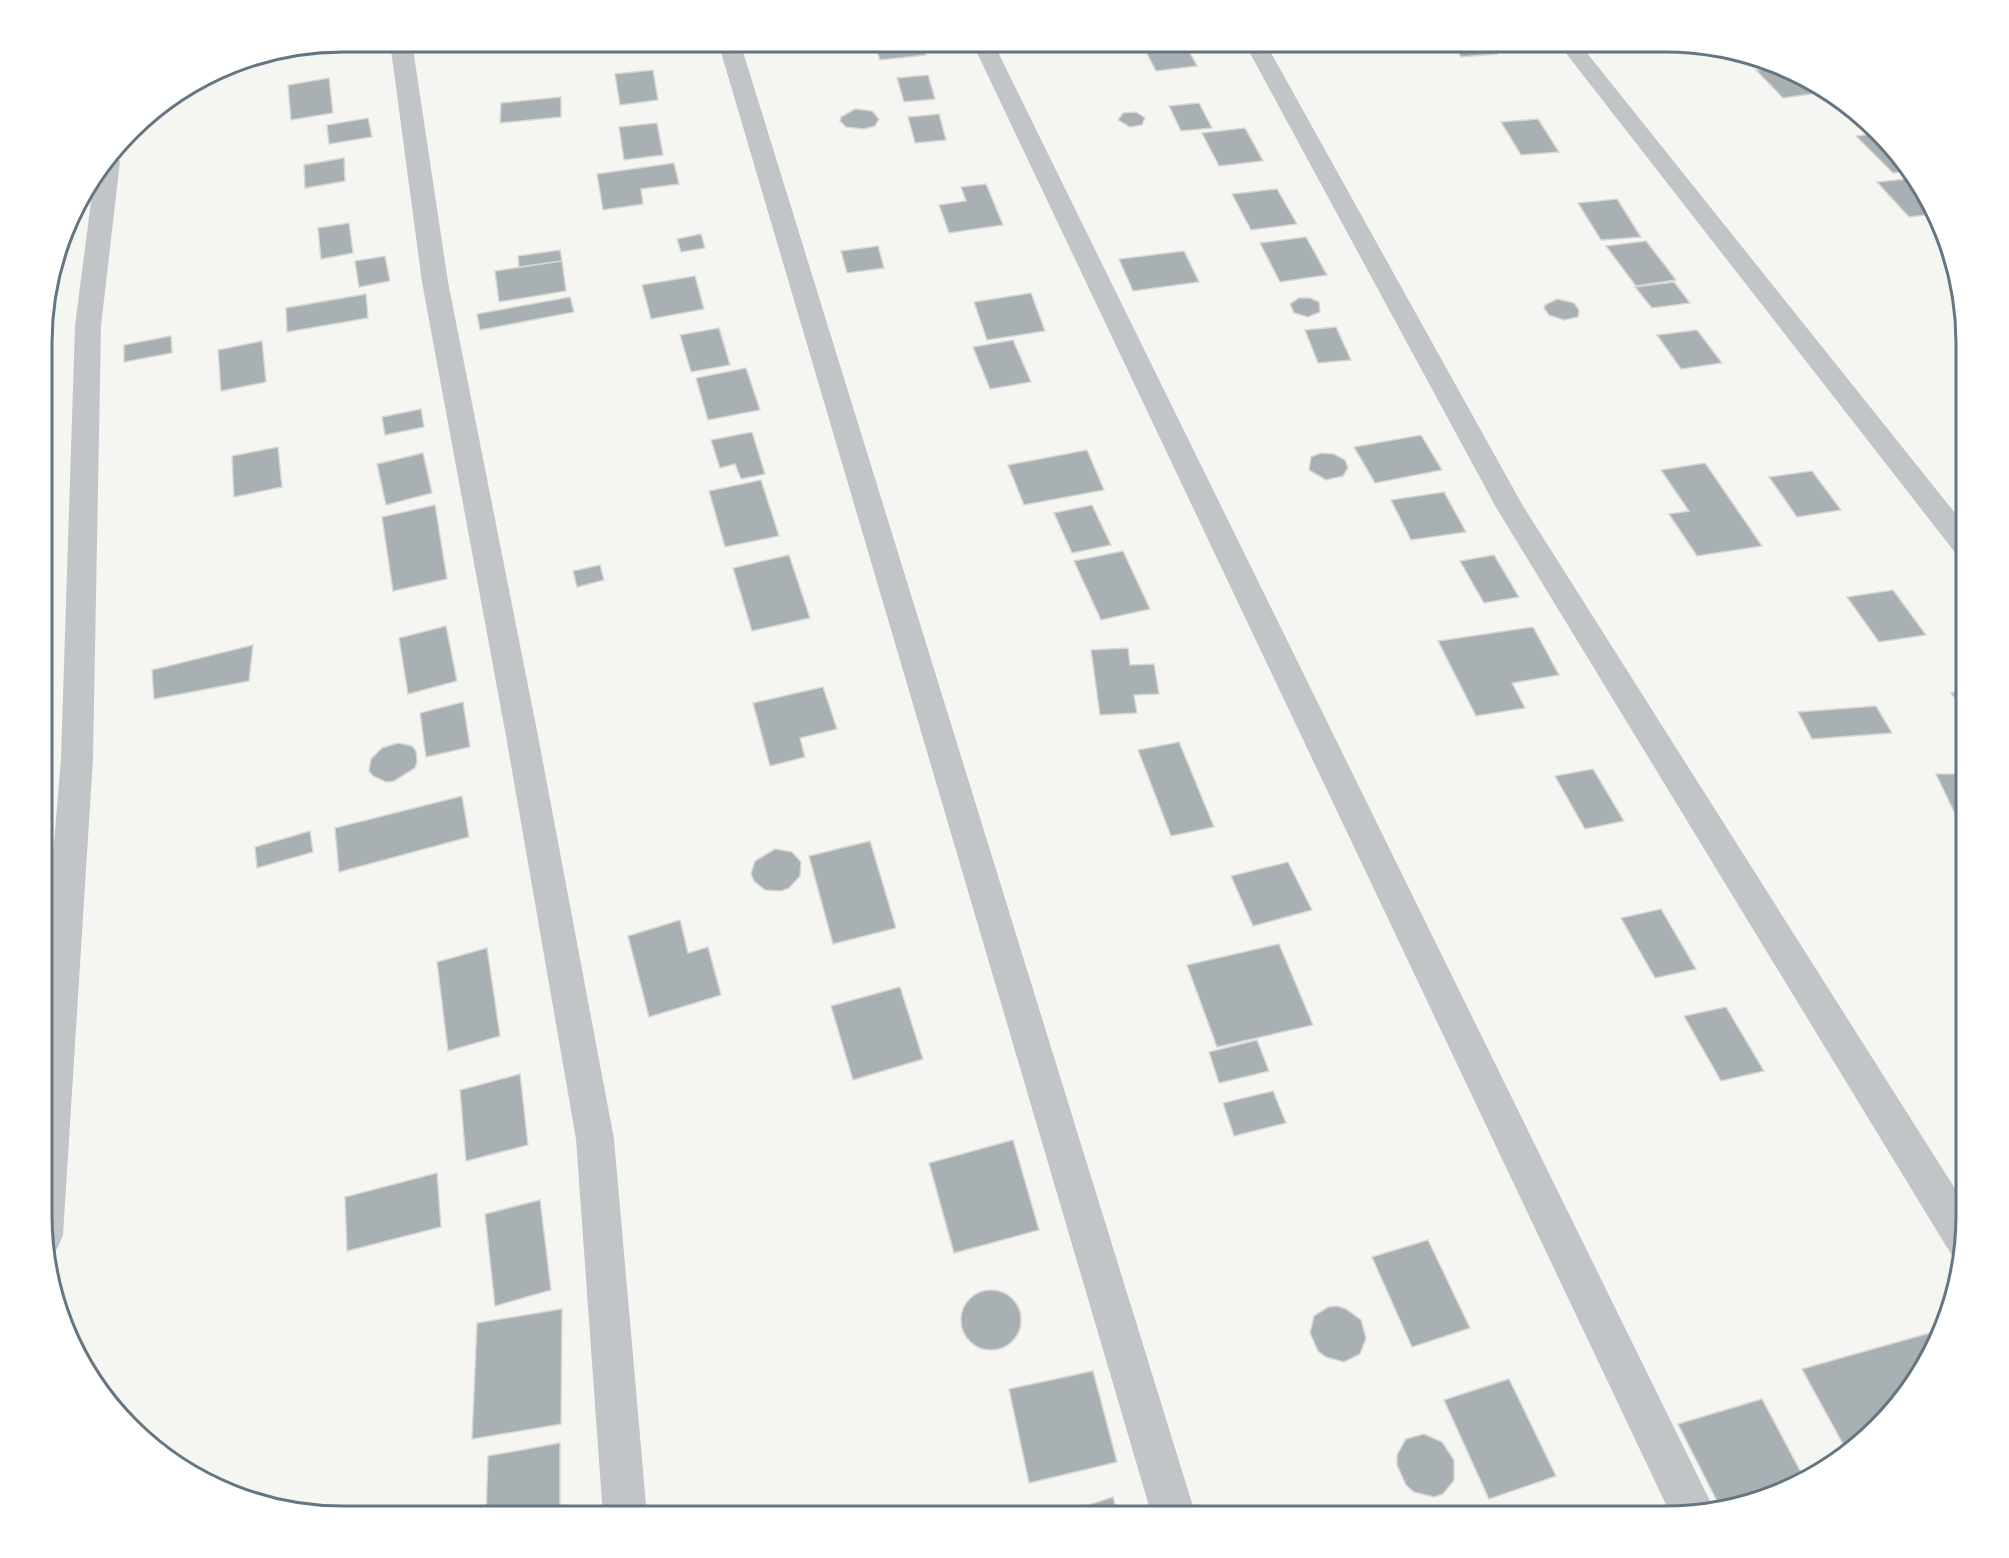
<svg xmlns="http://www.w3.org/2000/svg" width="2009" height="1558" font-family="'Exo 2',sans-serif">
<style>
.building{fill:#a8b0b4;stroke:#d7d7d4;stroke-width:1.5}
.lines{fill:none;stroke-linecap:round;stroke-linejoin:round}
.minor{fill:#c1c5c8;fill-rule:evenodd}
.rim{fill:none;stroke:#657582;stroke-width:3}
</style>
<rect width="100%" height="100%" fill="#f5f5f2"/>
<g class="building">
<path d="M874 42H921L926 55 880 60Z"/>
<path d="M1141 42H1184L1197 66 1156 71Z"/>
<path d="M1452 43H1489L1497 54 1461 57Z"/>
<path d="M1784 67 1825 92 1783 98 1756 70Z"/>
<path d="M653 70 658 100 620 105 615 74Z"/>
<path d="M928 75 935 99 904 102 897 78Z"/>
<path d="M329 78 333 113 291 120 288 85Z"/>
<path d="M561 97V117L500 123 501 103Z"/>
<path d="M1199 103 1212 128 1181 131 1169 106Z"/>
<path d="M855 109 872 111 879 119 875 126 864 129 846 127 840 121 841 117Z"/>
<path d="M1136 112 1145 118 1142 125 1130 127 1118 120 1123 113Z"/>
<path d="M939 114 946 140 915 143 908 117Z"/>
<path d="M368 118 372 137 329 144 327 125Z"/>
<path d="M1538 119 1559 152 1521 155 1501 122Z"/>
<path d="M657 123 663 155 624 160 619 127Z"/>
<path d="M1245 128 1263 161 1219 166 1202 133Z"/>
<path d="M1879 133 1905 160 1911 171 1893 173 1856 136Z"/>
<path d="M344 158 345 181 305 188 304 165Z"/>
<path d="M674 163 679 184 641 189 643 204 603 210 597 174Z"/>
<path d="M1915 178 1936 214 1909 217 1877 182Z"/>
<path d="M986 184 1003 225 949 233 939 205 966 201 961 187Z"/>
<path d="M1277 189 1297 224 1251 230 1232 194Z"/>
<path d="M1617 199 1641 237 1601 240 1578 203Z"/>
<path d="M349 223 353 253 321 259 318 228Z"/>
<path d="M701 234 705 248 681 252 677 239Z"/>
<path d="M1306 237 1327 275 1280 282 1260 243Z"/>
<path d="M1646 241 1676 280 1636 286 1606 246Z"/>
<path d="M878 246 884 268 847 273 841 251Z"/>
<path d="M560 250 562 261 519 267 518 256Z"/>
<path d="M1184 251 1199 282 1133 291 1119 259Z"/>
<path d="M385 256 390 281 359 287 355 261Z"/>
<path d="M562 261 566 291 499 302 495 271Z"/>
<path d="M695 276 704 309 651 319 642 285Z"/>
<path d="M1674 282 1690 303 1652 308 1635 287Z"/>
<path d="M1031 293 1045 331 987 340 974 302Z"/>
<path d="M366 294 368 318 287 332 286 308Z"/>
<path d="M570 297 574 312 480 330 477 314Z"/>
<path d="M1299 298H1310L1319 302 1320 312 1308 317 1294 313 1290 304Z"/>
<path d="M1557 299 1574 303 1579 310 1578 317 1564 320 1549 315 1544 308 1545 305Z"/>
<path d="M1336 327 1351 360 1318 363 1305 330Z"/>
<path d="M719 328 730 365 691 372 680 335Z"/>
<path d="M1697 330 1722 363 1681 369 1657 335Z"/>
<path d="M171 336 172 353 124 362V345Z"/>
<path d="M1013 340 1031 382 990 389 973 347Z"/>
<path d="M262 341 266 382 221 391 218 350Z"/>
<path d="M746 368 760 410 708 420 696 378Z"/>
<path d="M421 409 424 427 385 435 382 417Z"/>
<path d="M752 432 765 474 741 479 735 464 720 468 711 440Z"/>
<path d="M1421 435 1442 470 1375 483 1354 447Z"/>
<path d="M278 447 282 487 234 497 232 456Z"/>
<path d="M1087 450 1104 490 1024 505 1008 465Z"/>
<path d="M423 453 432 493 386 505 377 464Z"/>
<path d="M1321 453 1334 454 1345 460 1348 468 1343 476 1326 480 1309 470 1311 457Z"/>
<path d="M1705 463 1762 546 1697 556 1669 514 1689 511 1661 470Z"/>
<path d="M1812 471 1841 510 1797 517 1769 477Z"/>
<path d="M761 480 779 536 725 547 709 491Z"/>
<path d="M1444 492 1466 532 1411 540 1391 500Z"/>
<path d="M435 505 447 579 393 591 382 517Z"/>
<path d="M1092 505 1111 545 1072 553 1054 513Z"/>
<path d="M1123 551 1150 609 1101 620 1074 561Z"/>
<path d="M789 555 810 618 752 631 733 568Z"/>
<path d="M1494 555 1519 597 1484 603 1460 561Z"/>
<path d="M600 565 604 580 577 587 573 571Z"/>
<path d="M1893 590 1926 635 1879 642 1847 597Z"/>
<path d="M446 626 457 681 408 694 399 638Z"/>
<path d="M1533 627 1559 675 1512 683 1525 708 1476 716 1438 641Z"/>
<path d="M253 645 249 681 154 699 152 670Z"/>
<path d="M1128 648 1130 665 1154 664 1159 694 1134 695 1137 713 1100 715 1091 650Z"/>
<path d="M823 687 837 729 800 738 805 757 770 766 753 703Z"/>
<path d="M1967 691V715L1951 693Z"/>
<path d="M463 702 470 747 426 757 420 713Z"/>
<path d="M1876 706 1892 733 1812 739 1798 712Z"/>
<path d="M1179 742 1214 827 1171 836 1138 750Z"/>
<path d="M398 743 412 746 416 751 417 762 415 768 394 781 386 782 373 776 369 771 371 759 382 748Z"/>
<path d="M1593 769 1624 821 1585 829 1555 776Z"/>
<path d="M1936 774H1967V839Z"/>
<path d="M462 796 469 837 339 872 335 828Z"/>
<path d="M310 831 313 852 257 868 255 847Z"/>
<path d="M870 841 896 928 833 944 809 856Z"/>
<path d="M775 849 792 852 801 862 800 876 789 888 781 891 765 890 754 881 751 874 755 861Z"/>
<path d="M1288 862 1312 910 1253 926 1231 876Z"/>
<path d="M1661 909 1696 969 1655 978 1621 918Z"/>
<path d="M680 920 688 953 708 947 721 995 649 1017 628 936Z"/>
<path d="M1279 944 1313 1025 1217 1047 1187 965Z"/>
<path d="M487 948 500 1036 448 1051 437 962Z"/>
<path d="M900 987 923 1059 853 1080 831 1006Z"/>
<path d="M1726 1007 1764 1071 1721 1081 1684 1016Z"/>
<path d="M1257 1040 1269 1071 1219 1083 1209 1052Z"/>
<path d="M520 1074 528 1145 466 1161 460 1090Z"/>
<path d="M1273 1091 1286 1123 1234 1136 1223 1103Z"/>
<path d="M1013 1140 1039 1230 954 1253 929 1163Z"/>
<path d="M437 1173 441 1227 347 1251 345 1197Z"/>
<path d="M540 1200 551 1290 495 1306 485 1214Z"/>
<path d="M1428 1240 1470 1328 1412 1347 1372 1257Z"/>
<circle cx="991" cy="1320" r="30"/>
<path d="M1337 1306 1346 1309 1361 1320 1366 1338 1360 1354 1344 1362 1326 1357 1318 1351 1310 1333 1314 1316 1328 1307Z"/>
<path d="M562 1309 561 1424 472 1439 477 1323Z"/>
<path d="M1944 1329 1892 1414 1848 1453 1802 1369Z"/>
<path d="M1093 1371 1117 1462 1029 1483 1009 1389Z"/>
<path d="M1509 1379 1556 1476 1489 1499 1444 1400Z"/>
<path d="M1762 1399 1805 1480 1778 1494 1719 1505 1678 1424Z"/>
<path d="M1424 1434 1442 1442 1454 1460V1480L1443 1494 1434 1497 1414 1492 1406 1485 1397 1465V1455L1406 1439Z"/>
<path d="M560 1443V1515H486L488 1456Z"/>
<path d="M1113 1497 1118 1516H1055Z"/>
</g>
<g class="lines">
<g class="minor">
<path d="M390 42H412L448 282 538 736 614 1139 647 1516H603L576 1139 506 736 422 282Z"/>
<path d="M718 42H740L1196 1516H1152Z"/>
<path d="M972 42H993L1713 1507 1671 1515Z"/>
<path d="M1244 42H1265L1523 506 1966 1206V1235L1961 1258 1951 1254 1497 509Z"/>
<path d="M1558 43H1579L1967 528V558L1957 555Z"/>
<path d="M113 155 120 161 101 326 93 758 63 1235 57 1249 47 1253 43 1235V978L61 758 75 326 94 178Z"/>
</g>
</g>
<path d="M0 0H2009V1558H0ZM343 52H1665A291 291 0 0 1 1956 343V1215A291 291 0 0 1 1665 1506H343A291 291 0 0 1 52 1215V343A291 291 0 0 1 343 52Z" fill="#fff" fill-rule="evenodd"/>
<path class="rim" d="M343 52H1665A291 291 0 0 1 1956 343V1215A291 291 0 0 1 1665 1506H343A291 291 0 0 1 52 1215V343A291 291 0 0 1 343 52Z"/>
</svg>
